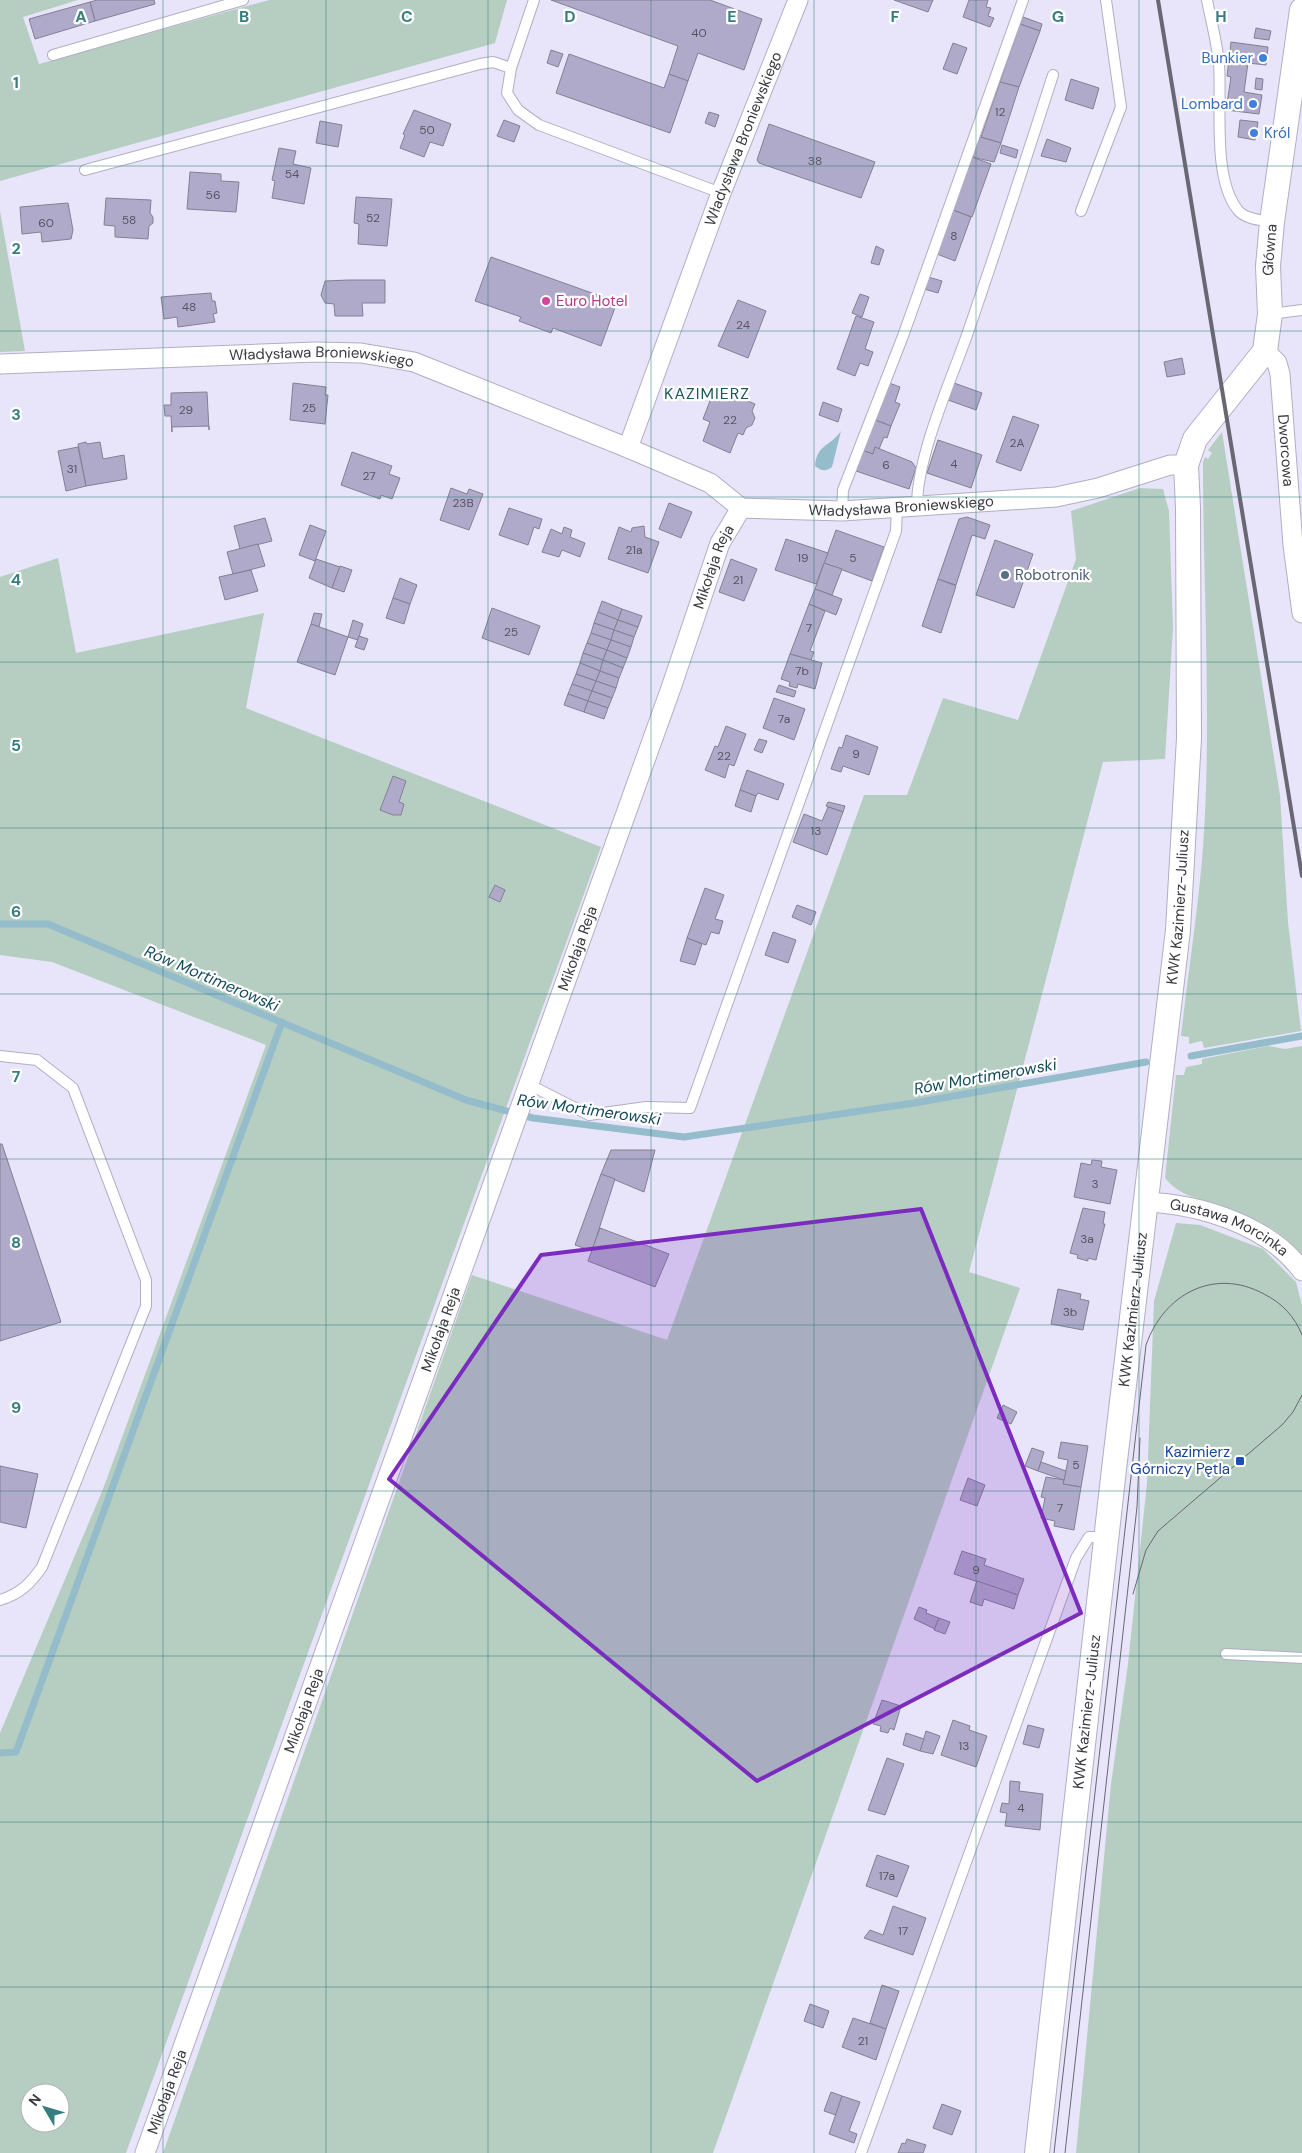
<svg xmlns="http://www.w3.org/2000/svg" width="1302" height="2153" font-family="'DM Sans',sans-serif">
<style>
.green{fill:#b5cec1;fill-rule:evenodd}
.water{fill:#94bcca}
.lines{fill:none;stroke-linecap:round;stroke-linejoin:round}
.stream{stroke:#94bcca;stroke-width:7}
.building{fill:#afaaca;stroke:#838093}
.service-casing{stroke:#b1aec2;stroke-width:12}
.minor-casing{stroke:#b1aec2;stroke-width:21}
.tertiary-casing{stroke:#b1aec2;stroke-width:26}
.service{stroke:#fff;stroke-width:10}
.minor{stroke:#fff;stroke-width:19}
.tertiary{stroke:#fff;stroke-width:24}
.tram{stroke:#696773;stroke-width:1}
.rail{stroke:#696773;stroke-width:4}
.marked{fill:#7b2cbf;fill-opacity:0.2;stroke:#7b2cbf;stroke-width:4;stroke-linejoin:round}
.grid{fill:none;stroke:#367e7d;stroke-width:1;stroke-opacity:0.55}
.shop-dot{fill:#3f7fe0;stroke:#fff;stroke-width:2}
.hotel-dot{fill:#d1479c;stroke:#fff;stroke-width:2}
.service-dot{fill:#5c6f8a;stroke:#fff;stroke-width:2}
.transit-dot{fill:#1a4fb4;stroke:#fff;stroke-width:2}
.labels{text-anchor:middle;stroke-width:4.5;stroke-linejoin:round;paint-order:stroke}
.number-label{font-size:12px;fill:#585563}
.shop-label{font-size:15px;fill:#366cbe;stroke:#fff;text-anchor:end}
.street-label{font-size:15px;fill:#3b3941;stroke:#fff}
.hotel-label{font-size:15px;fill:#b23c85;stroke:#fff;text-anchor:start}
.service-label{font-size:15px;fill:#4e5e75;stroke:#fff;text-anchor:start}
.transit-label{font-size:15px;fill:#164399;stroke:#fff;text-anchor:end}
.neighbourhood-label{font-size:16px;letter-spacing:1px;fill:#1d5858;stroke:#fff}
.water-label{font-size:16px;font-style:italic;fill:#144b5b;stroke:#fff}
.grid-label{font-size:16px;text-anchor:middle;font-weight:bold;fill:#367e7d;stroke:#fff;stroke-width:4.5;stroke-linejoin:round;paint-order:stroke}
</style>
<rect width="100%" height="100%" fill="#e8e5fa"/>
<g class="green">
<path d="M0 0H78L23 17 39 64 269 0H507L495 43 0 181Z"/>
<path d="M0 211 25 351 0 352Z"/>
<path d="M1222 432 1280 795 1288 922 1301 1031 1204 1048 1202 1041 1189 1044V1037L1181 1036C1188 973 1198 911 1203 848 1212 719 1203 590 1203 462L1205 457 1208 459 1212 453 1208 450Z"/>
<path d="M1140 488 1163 489 1169 511 1173 628 1165 759 1103 762 969 1272 1020 1288 713 2153H163L472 1275 667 1340 864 795H907L943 698 1018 720 1076 559 1071 511Z"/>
<path d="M58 558 76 653 264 613 246 708 601 847 126 2153H0V1733L103 1489 266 1045 52 962 0 955V577ZM30 2093H60V2123H30Z"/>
<path d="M1268 1046 1285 1049 1302 1046V1255C1283 1233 1258 1219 1231 1209 1207 1200 1182 1199 1165 1178L1176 1075H1184L1186 1067 1202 1064V1059Z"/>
<path d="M1176 1223 1200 1225 1263 1249 1296 1282 1302 1305V2153H1076L1111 1784 1128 1664 1147 1483 1154 1301Z"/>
</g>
<path class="water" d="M841 431 832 467C825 472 822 471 815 466 817 444 830 447 841 431Z"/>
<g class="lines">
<g class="stream">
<path d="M0 924H48L466 1100 533 1118 684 1137 914 1103 1146 1062"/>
<path d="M1191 1056 1302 1036"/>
<path d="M0 1753 16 1752 282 1022"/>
</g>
</g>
<g class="building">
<path d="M97 0H154L155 4 95 21 90 2Z"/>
<path d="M551 0H710L762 19 744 70 698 53 688 81 669 74 678 46Z"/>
<path d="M894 0H933L928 12Z"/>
<path d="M969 0H988L986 7 991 8 988 16 994 18 990 27 963 17Z"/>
<path d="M90 2 95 21 35 39 29 19Z"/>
<path d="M1023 17 1042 24 1040 31 1020 24Z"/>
<path d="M1020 24 1040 31 1019 87 1000 82Z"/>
<path d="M1256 28 1271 31 1269 40 1254 38Z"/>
<path d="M1231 42 1268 47 1266 65 1248 63 1244 92 1262 95 1259 114 1226 110 1231 77 1227 76Z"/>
<path d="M953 43 967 48 957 74 943 69Z"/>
<path d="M551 50 563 54 558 67 547 63Z"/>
<path d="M569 54 664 88 669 74 688 81 670 133 556 93Z"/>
<path d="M1256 78 1263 79 1262 90 1255 89Z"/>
<path d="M1071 79 1099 88 1093 109 1065 100Z"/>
<path d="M1000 82 1019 87 1001 143 981 137Z"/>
<path d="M414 110 451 124 443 146 430 142 424 157 400 148 405 135 403 134Z"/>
<path d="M709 112 719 115 715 127 705 123Z"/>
<path d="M504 120 520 126 514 142 497 136Z"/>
<path d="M1240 120 1258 122 1255 140 1238 137Z"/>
<path d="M320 121 342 125 338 147 316 143Z"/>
<path d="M769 124 875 162 861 198 759 163 757 160Z"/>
<path d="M980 137 1001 143 994 162 972 157Z"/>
<path d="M1047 139 1071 148 1066 162 1041 156Z"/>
<path d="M1002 145 1018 150 1016 158 1000 153Z"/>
<path d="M279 148 296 151 293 164 311 168 304 204 272 198 275 181 272 180Z"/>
<path d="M972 157 991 164 972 217 953 210Z"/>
<path d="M190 172 221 174V181L239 182 236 212 187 209Z"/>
<path d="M356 197 392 199 387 246 358 244 359 224 354 223Z"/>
<path d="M106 198 151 200 150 213 153 217V223L149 226 148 239 115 237V226L104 225Z"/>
<path d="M68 203 73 230 71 239 42 242 41 232 22 234 20 207Z"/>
<path d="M953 210 971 217 955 261 937 254Z"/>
<path d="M876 246 884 250 879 265 871 263Z"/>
<path d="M491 257 617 302 601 346 553 328 551 333 519 321 521 317 475 301Z"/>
<path d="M928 277 942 281 938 293 924 289Z"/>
<path d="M349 280H385V303H362L363 316H335L334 304 325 303 321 295 325 281Z"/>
<path d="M211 293 212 301H215L217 313 213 314 215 322 178 327 177 317 164 319 161 297Z"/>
<path d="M860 294 869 297 862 317 852 313Z"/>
<path d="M738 300 766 311 748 358 718 346Z"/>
<path d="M856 316 874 322 865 349 873 352 868 366 860 363 855 376 837 369Z"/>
<path d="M1182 358 1185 374 1167 377 1164 362Z"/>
<path d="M293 383 326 387 325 395H328L325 424 290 420Z"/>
<path d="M889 383 900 387 895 402 900 404 891 426 875 420Z"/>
<path d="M954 383 982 393 976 410 948 400Z"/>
<path d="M715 388 755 404 752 411 755 418 752 425 746 428 743 435 738 433 730 453 703 441 710 422 703 419Z"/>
<path d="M207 392 209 430V426L172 427V432L171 416H165L164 405H171V393Z"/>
<path d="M823 402 842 409 838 422 819 415Z"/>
<path d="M1013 416 1039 425 1021 471 996 462Z"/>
<path d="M875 420 891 426 887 438 884 437 879 449 875 447 873 454 864 451Z"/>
<path d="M938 440 982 455 971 488 927 473Z"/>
<path d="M86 442 87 444 100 442 103 459 124 455 127 479 86 486 78 444Z"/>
<path d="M78 447 86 486 66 491 58 451Z"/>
<path d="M875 447 912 462 916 468 909 489 856 471 864 451 873 454Z"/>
<path d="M352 452 392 466 389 474 400 478 392 499 381 495 380 499 341 485Z"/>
<path d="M451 488 467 494 469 489 483 494 469 530 440 520Z"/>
<path d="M669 503 692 512 681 538 659 529Z"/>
<path d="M509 508 542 519 539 529 534 527 528 545 499 535Z"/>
<path d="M967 517 990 525 985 539 972 535 956 585 938 579 959 519Z"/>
<path d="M265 518 272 541 240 549 234 526Z"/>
<path d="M310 525 326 531 315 561 299 555Z"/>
<path d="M644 526 645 537 659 542 648 573 608 559 619 527 631 532 632 528Z"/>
<path d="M564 527 572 530 570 537 585 543 580 557 562 550 559 557 542 552 551 529 562 534Z"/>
<path d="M836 530 884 547 872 581 824 563Z"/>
<path d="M786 539 828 553 816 584 775 570Z"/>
<path d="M995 540 1033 554 1014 608 976 595Z"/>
<path d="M258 544 265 566 233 574 227 552Z"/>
<path d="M316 559 340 567 332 588 309 578Z"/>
<path d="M731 559 757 569 744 601 719 592Z"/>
<path d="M824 563 842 569 832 595 815 589Z"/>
<path d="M340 566 352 570 344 592 332 588Z"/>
<path d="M251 570 258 591 225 600 219 577Z"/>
<path d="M400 578 417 585 410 604 393 598Z"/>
<path d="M938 579 956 586 941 633 922 626Z"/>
<path d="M815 589 842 599 836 615 809 604Z"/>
<path d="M393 598 410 604 404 624 386 618Z"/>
<path d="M602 601 622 609 618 620 598 612Z"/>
<path d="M809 604 825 611 810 651 814 652 811 660 790 654Z"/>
<path d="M492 608 540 626 529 655 482 638Z"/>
<path d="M622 609 642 616 638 627 618 620Z"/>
<path d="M598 612 618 620 614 630 594 623Z"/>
<path d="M314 613 322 614 319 627 311 624Z"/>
<path d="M353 620 363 624 358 640 348 637Z"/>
<path d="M618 620 638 627 634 637 614 630Z"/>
<path d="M594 623 614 630 611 640 591 633Z"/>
<path d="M311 624 348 637 335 675 297 662Z"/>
<path d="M614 630 634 637 631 647 611 640Z"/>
<path d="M591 633 611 640 607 650 587 643Z"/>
<path d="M359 636 368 639 364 650 355 647Z"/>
<path d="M611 640 631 647 627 658 607 650Z"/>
<path d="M587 643 607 650 603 660 583 653Z"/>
<path d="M607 650 627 658 623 668 603 660Z"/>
<path d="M583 653 603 660 600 671 580 663Z"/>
<path d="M790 654 822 663 815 689 798 684 797 688 789 686 790 682 781 679Z"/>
<path d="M603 660 623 668 619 678 600 671Z"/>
<path d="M580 663 600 671 596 681 576 674Z"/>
<path d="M600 671 619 678 616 688 596 681Z"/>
<path d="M576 674 596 681 592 691 572 684Z"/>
<path d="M596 681 616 688 612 698 592 691Z"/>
<path d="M572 684 592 691 588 701 568 694Z"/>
<path d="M779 685 796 691 794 697 776 692Z"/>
<path d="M592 691 612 698 608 708 588 701Z"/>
<path d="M568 694 588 701 584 712 564 705Z"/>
<path d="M774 698 805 709 794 740 763 728Z"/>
<path d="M588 701 608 708 604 719 584 712Z"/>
<path d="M726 726 746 734 734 766 729 764 725 778 705 770 715 746 718 747Z"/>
<path d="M846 735 878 747 869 775 843 766 841 772 831 769 839 747 842 748Z"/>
<path d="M759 739 767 741 762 753 754 750Z"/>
<path d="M747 770 784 784 778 800 758 793 756 796 740 790Z"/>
<path d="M393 776 406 781 399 802 404 804 401 815H393L380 810Z"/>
<path d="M740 790 756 796 751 812 735 806Z"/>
<path d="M828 802 845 806 843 812 826 806Z"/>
<path d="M828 807 843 812 827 855 793 842 804 814 822 821Z"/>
<path d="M495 885 505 890 500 902 489 897Z"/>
<path d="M705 888 724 895 715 919 723 921 719 934 711 932 706 945 687 938Z"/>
<path d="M797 905 816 912 811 925 792 917Z"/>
<path d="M773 932 796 940 788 963 765 955Z"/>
<path d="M687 938 702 944 695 965 680 961Z"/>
<path d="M0 1144H2L61 1322 0 1341Z"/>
<path d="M611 1150H655L644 1192 601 1174Z"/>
<path d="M1092 1160 1102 1161 1101 1167 1117 1170 1110 1204 1074 1197 1081 1163 1091 1165Z"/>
<path d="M601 1174 615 1179 592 1251 575 1245Z"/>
<path d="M1083 1208 1105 1212 1103 1224H1105L1096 1260 1088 1258V1261L1077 1258 1078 1255 1070 1253Z"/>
<path d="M600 1228 669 1254 655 1287 588 1261Z"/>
<path d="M1058 1289 1081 1294 1080 1299 1089 1301 1083 1330 1051 1324Z"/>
<path d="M1003 1405 1017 1412 1011 1424 997 1418Z"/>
<path d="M1061 1442 1088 1446 1081 1487 1063 1484 1068 1460 1058 1458Z"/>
<path d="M1032 1448 1044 1452 1038 1471 1025 1466Z"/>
<path d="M1041 1462 1066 1471 1064 1480 1038 1471Z"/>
<path d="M0 1466 38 1474 26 1528 0 1522Z"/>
<path d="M1046 1477 1064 1480 1063 1484 1081 1487 1074 1530 1054 1526 1055 1521 1041 1518 1045 1498 1041 1497Z"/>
<path d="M968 1478 985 1485 977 1506 960 1500Z"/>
<path d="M962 1551 986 1559 984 1565 1024 1579 1018 1595 954 1574Z"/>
<path d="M977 1581 1018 1595 1014 1609 984 1599 982 1606 970 1602Z"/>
<path d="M919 1607 927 1610 926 1613 939 1618 935 1629 914 1619Z"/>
<path d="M939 1618 950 1622 945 1634 934 1630Z"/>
<path d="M882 1700 901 1706 894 1730 890 1728 888 1733 880 1731 881 1726 873 1724Z"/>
<path d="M953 1720 970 1726 969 1730 987 1736 976 1767 941 1755Z"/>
<path d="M1028 1725 1044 1729 1039 1748 1023 1744Z"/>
<path d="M926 1731 940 1736 933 1754 920 1751Z"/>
<path d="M906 1733 924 1739 920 1751 903 1745Z"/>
<path d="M887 1758 904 1764 885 1815 868 1810Z"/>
<path d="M1010 1781 1020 1782 1019 1791 1043 1794 1040 1830 1005 1826 1007 1813 1000 1812 1002 1803 1009 1804Z"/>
<path d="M877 1855 909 1866 897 1897 866 1886Z"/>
<path d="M893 1906 926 1918 913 1955 864 1938 870 1930 883 1935Z"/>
<path d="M882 1985 899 1991 886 2029 870 2023Z"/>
<path d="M810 2004 829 2011 823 2028 804 2021Z"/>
<path d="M853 2018 886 2029 876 2060 842 2047Z"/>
<path d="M831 2092 842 2096 836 2115 824 2111Z"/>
<path d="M842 2096 860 2102 849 2131 857 2134 854 2143 829 2134Z"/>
<path d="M942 2104 961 2111 952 2135 933 2128Z"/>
<path d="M907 2139 926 2145 923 2153H898L902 2143 905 2144Z"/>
</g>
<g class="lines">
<defs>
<g id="service">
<path d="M534 0 511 68 507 93 518 110 539 125 721 193"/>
<path d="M1207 0C1211 21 1217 42 1219 64 1222 104 1212 176 1237 209 1244 219 1260 220 1272 222"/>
<path d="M53 55 243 0"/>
<path d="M85 170 480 64 493 62 511 68"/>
<path d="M1081 211 1121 107 1106 0"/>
<path d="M1270 314 1302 310"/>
<path d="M917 506C917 456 950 383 967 335 997 248 1025 162 1053 75"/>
<path d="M842 511 843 490 903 336 1023 0"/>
<path d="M0 1056 37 1060 73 1088 146 1280V1306L42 1567C30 1584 20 1594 0 1600"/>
<path d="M528 1084 589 1115 646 1107 690 1108 896 531 897 508"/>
<path d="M1226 1654 1302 1658"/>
<path d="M861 2153 1076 1558 1089 1537H1106"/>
</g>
<g id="minor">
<path id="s1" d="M1265 351 1277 363 1280 374 1293 545 1302 613"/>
<path id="s2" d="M0 364 316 352 361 353 414 362 628 448 710 483 741 508 842 511 1056 497 1098 488 1170 465H1186"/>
<path id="s3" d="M628 448 721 193 798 0"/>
<path id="s4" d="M1145 1202C1199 1204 1269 1225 1302 1271"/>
<path id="s5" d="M145 2153 671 688 720 543 741 508"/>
</g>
<g id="tertiary">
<path id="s6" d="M1037 2153 1114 1469 1178 930 1189 738 1188 508 1186 465 1195 439 1265 351 1270 314 1268 266 1272 222 1302 10"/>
</g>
</defs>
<use href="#service" class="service-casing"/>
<use href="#minor" class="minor-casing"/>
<use href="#tertiary" class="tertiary-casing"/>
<use href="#service" class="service"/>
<use href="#minor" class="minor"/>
<use href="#tertiary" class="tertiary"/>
<g class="tram">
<path d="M1133 1594 1146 1550 1158 1531 1282 1425 1293 1412 1302 1395"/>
<path d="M1054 2153 1146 1345C1164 1294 1214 1267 1264 1294 1282 1303 1295 1317 1302 1335"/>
<path d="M1065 2153 1137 1507 1140 1438"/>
</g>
<path class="rail" d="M1158 0 1302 876"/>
</g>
<path class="marked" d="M921 1209 1081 1613 757 1781 389 1479 541 1255Z"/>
<path class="grid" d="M163 0V2153M326 0V2153M488 0V2153M651 0V2153M814 0V2153M976 0V2153M1139 0V2153M0 166H1302M0 331H1302M0 497H1302M0 662H1302M0 828H1302M0 994H1302M0 1159H1302M0 1325H1302M0 1491H1302M0 1656H1302M0 1822H1302M0 1987H1302"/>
<g class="shop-dot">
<circle cx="1263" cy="58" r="5"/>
<circle cx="1253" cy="104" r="5"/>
<circle cx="1254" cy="133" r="5"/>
</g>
<circle class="hotel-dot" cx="546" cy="301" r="5"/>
<circle class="service-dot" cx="1005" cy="575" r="5"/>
<rect class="transit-dot" x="1235" y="1456" width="10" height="10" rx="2.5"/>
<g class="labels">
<g class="number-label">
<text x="699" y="37">40</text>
<text x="1000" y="116">12</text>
<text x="427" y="134">50</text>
<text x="815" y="165">38</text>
<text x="292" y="178">54</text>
<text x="213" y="199">56</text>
<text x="373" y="222">52</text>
<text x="129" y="224">58</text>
<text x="46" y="227">60</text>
<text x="954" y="240">8</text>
<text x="189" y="311">48</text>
<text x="743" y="329">24</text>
<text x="309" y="412">25</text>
<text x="186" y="414">29</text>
<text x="730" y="424">22</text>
<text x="1017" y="447">2A</text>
<text x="954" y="468">4</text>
<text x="886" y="469">6</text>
<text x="72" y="473">31</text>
<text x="369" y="480">27</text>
<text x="463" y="507">23B</text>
<text x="634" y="554">21a</text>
<text x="803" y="562">19</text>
<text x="853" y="562">5</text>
<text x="738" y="584">21</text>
<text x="809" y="632">7</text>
<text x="511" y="636">25</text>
<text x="802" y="675">7b</text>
<text x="784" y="723">7a</text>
<text x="856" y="758">9</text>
<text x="724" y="760">22</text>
<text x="816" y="835">13</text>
<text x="1095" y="1188">3</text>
<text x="1087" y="1243">3a</text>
<text x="1070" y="1316">3b</text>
<text x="1076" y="1469">5</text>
<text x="1060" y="1512">7</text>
<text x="976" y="1574">9</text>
<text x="964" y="1750">13</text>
<text x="1021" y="1812">4</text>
<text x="887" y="1880">17a</text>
<text x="903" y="1935">17</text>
<text x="863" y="2045">21</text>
</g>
<g class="shop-label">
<text x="1253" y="63">Bunkier</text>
<text x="1243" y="109">Lombard</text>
<text x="1264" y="138" text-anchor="start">Król</text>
</g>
<g class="street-label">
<text dy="5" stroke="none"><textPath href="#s3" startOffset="330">Władysława Broniewskiego</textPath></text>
<text dy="5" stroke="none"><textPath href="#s6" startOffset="1938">Główna</textPath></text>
<text dy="5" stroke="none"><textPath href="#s2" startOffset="322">Władysława Broniewskiego</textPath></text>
<text dy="5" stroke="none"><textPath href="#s1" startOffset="105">Dworcowa</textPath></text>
<text dy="5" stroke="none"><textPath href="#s2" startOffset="935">Władysława Broniewskiego</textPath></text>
<text dy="5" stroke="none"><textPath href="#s5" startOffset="1685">Mikołaja Reja</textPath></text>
<text dy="5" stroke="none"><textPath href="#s6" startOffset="1254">KWK Kazimierz-Juliusz</textPath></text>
<text dy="5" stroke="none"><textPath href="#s5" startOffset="1280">Mikołaja Reja</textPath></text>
<text dy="5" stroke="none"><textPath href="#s4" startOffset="89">Gustawa Morcinka</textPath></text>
<text dy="5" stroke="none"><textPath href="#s6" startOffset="849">KWK Kazimierz-Juliusz</textPath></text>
<text dy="5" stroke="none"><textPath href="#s5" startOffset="875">Mikołaja Reja</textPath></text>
<text dy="5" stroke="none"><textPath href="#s5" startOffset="470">Mikołaja Reja</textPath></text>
<text dy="5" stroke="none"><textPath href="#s6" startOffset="444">KWK Kazimierz-Juliusz</textPath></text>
<text dy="5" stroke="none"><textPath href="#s5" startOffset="65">Mikołaja Reja</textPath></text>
</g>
<g class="hotel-label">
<text x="556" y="306">Euro Hotel</text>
</g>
<g class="service-label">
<text x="1015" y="580">Robotronik</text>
</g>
<g class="transit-label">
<text x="1230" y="1457">Kazimierz<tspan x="1230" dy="17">Górniczy Pętla</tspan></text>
</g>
<g class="neighbourhood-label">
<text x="707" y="399">KAZIMIERZ</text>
</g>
<g class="water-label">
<text transform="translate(212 978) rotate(23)" y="6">Rów Mortimerowski</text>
<text transform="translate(985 1076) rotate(-10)" y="6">Rów Mortimerowski</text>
<text transform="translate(589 1109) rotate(8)" y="6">Rów Mortimerowski</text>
</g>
</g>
<g class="grid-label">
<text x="81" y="22">A</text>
<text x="244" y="22">B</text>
<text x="407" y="22">C</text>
<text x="570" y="22">D</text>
<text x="732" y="22">E</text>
<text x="895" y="22">F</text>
<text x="1058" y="22">G</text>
<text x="1221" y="22">H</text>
<text x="16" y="88">1</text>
<text x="16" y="254">2</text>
<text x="16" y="420">3</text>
<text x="16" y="585">4</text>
<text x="16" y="751">5</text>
<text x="16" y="917">6</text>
<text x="16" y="1082">7</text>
<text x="16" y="1248">8</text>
<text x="16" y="1413">9</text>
</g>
<g transform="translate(45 2108) rotate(308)"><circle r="24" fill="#ffffff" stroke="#b1b0b3"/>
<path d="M0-4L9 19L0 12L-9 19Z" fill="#367e7d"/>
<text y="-8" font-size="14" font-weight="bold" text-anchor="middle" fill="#3b3941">N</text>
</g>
</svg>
